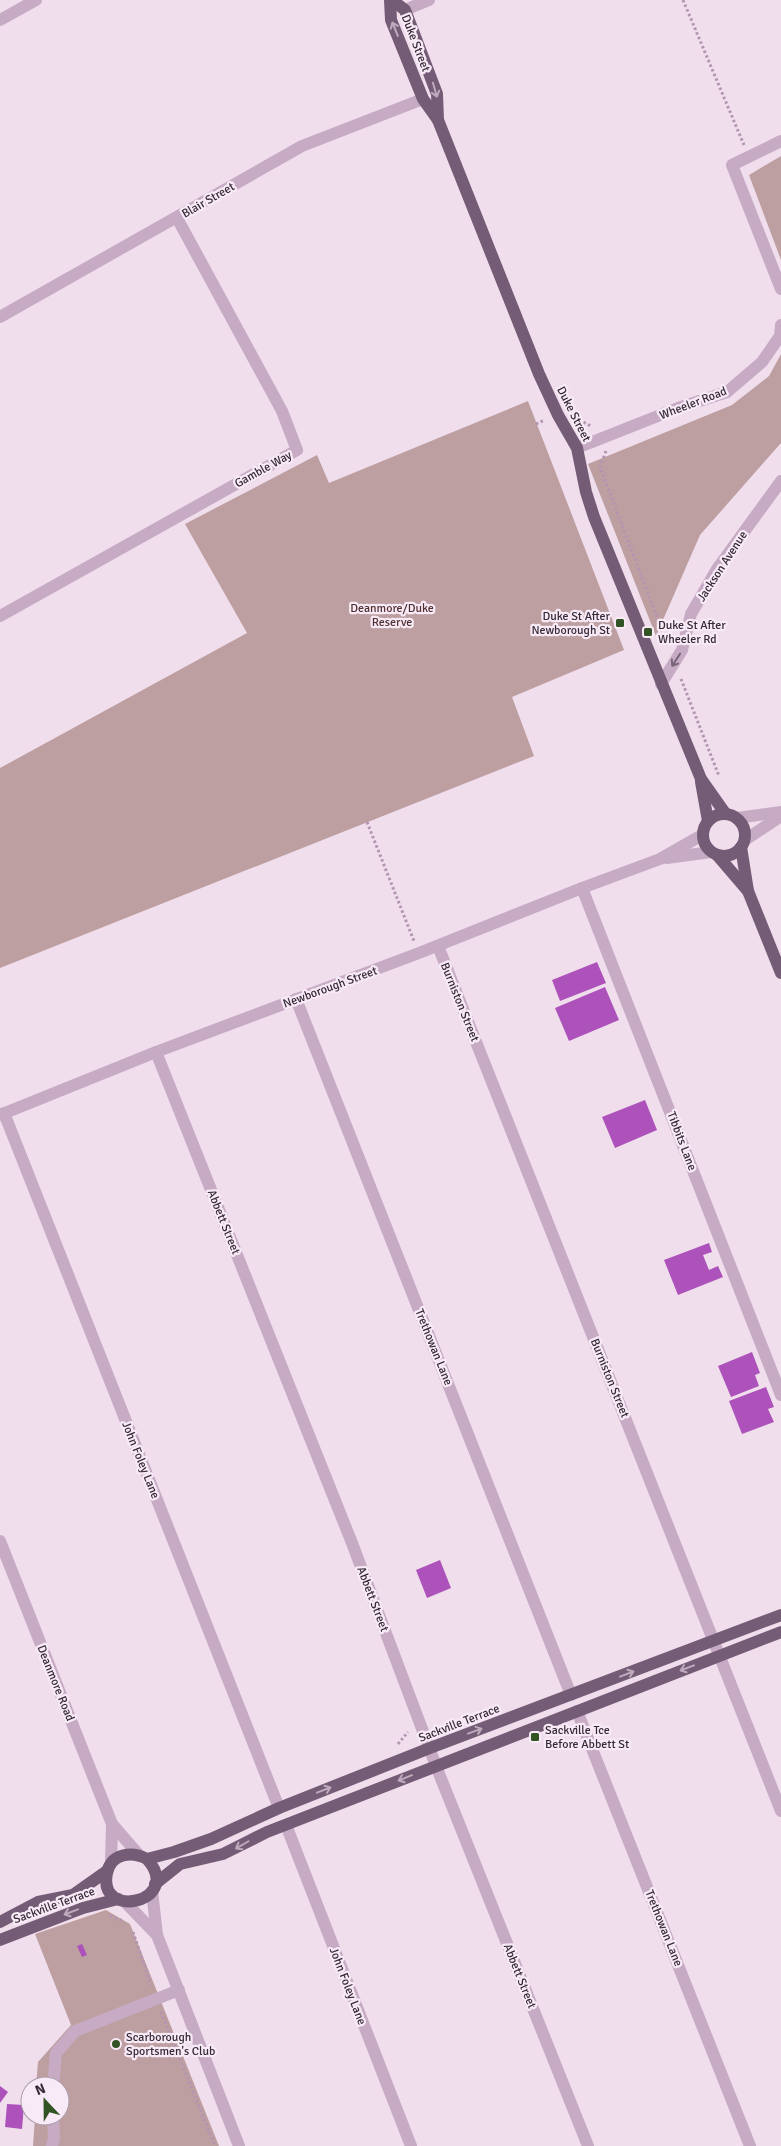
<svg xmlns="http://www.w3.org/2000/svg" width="781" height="2146" font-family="Signika,sans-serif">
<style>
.green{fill:#be9fa1}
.building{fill:#ac52ba}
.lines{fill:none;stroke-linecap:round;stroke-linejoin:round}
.path{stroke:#b395b1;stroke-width:3;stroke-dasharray:2.5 2.5;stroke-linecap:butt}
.minor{stroke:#c7abc5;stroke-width:12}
.major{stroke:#755c76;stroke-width:12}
.oneway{stroke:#bdaabc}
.oneway2{stroke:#776476}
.poi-dot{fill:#325323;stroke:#f8eaf6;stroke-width:2}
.labels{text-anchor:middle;stroke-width:4.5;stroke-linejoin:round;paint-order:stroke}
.street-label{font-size:12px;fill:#352a36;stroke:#f8eaf6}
.park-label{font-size:12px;fill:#513030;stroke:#f8eaf6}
.poi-label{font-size:12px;fill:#352a36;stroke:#f8eaf6;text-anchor:start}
</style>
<rect width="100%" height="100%" fill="#f0deed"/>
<g class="green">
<path d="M781 156V260L749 175Z"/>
<path d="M781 354V443L700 535 656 636 588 464 732 405 769 376Z"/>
<path d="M528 401 624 650 512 697 534 756 0 968V768L247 633 185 524 317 455 329 483Z"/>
<path d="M106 1910 130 1924 219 2146H33L35 2116H60V2086H36L38 2062 71 2025 35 1934Z"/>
</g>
<g class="building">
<path d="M597 962 606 983 560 1001 552 980Z"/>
<path d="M605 987 619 1020 569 1041 555 1008Z"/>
<path d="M645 1100 657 1130 615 1148 602 1117Z"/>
<path d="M709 1243 712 1252 703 1255 709 1270 718 1266 723 1277 678 1295 664 1260Z"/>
<path d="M752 1352 760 1373 755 1375 759 1386 731 1397 718 1366Z"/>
<path d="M766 1387 774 1407 768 1409 774 1422 742 1434 729 1401Z"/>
<path d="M440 1560 451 1588 427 1598 416 1570Z"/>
<path d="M82 1944 87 1955 82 1957 77 1946Z"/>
<path d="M0 2086 8 2092 0 2103Z"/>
<path d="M7 2104 24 2105 22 2129 5 2127Z"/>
</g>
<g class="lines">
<g class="path">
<path d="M683 0 744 145"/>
<path d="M579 420 591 426"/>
<path d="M536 424 545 420"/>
<path d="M606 451 600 467 668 646"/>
<path d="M681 679 719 776"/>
<path d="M367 822 414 941"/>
<path d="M398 1744 408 1732"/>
<path d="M110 1916 123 1921"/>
<path d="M133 1932 151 1985"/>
<path d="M161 2012 215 2146"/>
</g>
<g class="minor">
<path d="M405 10 429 0"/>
<path d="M0 20 36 0"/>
<path d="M781 141 732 165 781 289"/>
<path d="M0 317 302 146 423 99"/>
<path d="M577 448 678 408 727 392 762 362 780 336 781 325"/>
<path d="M0 616 297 450 282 411 177 218"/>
<path d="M661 684 682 650 691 614 717 569 781 481"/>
<path d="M737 818 781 812"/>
<path d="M745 840 781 816"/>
<path d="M667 858 711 852"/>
<path d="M582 888 781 1395"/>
<path d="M438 946 781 1811"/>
<path d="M296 999 571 1695"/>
<path d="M156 1052 352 1543 436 1766 588 2146"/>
<path d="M4 1113 279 1808"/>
<path d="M0 1115 156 1052 419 953 582 888 660 859 702 835"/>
<path d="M0 1541 112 1824 139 1855"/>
<path d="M577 1711 750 2146"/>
<path d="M286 1825 411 2146"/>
<path d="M111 1864 112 1824"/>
<path d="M152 1891 157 1935 239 2146"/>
<path d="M125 1902 157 1935"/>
<path d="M53 2086 56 2053 75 2031 179 1990"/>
<path d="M52 2146 54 2138 53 2116"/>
</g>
<g class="major">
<path d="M390 0 391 20 423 99 438 120 539 374 558 415 577 448 586 492 594 517 701 779 725 813"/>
<path d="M392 0 405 10 437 94 438 120"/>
<path d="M701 782 708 821"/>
<circle cx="724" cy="835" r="21"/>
<path d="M741 847 748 891 781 973"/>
<path d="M718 856 748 891"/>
<path d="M147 1859C185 1901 97 1922 107 1873 111 1853 132 1851 147 1859L174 1852 211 1839 279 1808 430 1748 781 1615"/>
<path d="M155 1884 180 1864 223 1854 267 1832 781 1632"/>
<path d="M0 1922 38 1902 73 1895 107 1871"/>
<path d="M0 1940 83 1908 118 1899"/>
</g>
</g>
<defs><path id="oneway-shaft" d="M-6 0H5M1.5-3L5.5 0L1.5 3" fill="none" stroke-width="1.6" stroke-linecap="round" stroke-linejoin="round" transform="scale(1.25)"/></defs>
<g class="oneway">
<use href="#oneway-shaft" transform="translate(395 29) rotate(-112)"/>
<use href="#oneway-shaft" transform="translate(435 90) rotate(74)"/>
<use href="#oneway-shaft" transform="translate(687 1668) rotate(159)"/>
<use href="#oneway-shaft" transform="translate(627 1674) rotate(-21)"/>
<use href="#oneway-shaft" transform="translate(475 1731) rotate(-20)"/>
<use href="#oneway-shaft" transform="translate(405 1778) rotate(158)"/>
<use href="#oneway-shaft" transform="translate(324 1790) rotate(-21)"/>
<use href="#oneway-shaft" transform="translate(242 1845) rotate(150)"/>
<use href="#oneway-shaft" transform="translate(71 1912) rotate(159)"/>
</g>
<use class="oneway2" href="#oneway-shaft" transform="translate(676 660) rotate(123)"/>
<g class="poi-dot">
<rect x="615" y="618" width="10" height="10" rx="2.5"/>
<rect x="643" y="627" width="10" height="10" rx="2.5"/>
<rect x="530" y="1732" width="10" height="10" rx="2.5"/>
<circle cx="116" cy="2044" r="5"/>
</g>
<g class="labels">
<g class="street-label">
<text transform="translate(416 43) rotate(69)" y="4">Duke Street</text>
<text transform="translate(208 200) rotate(-30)" y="4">Blair Street</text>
<text transform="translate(693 403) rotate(-21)" y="4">Wheeler Road</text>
<text transform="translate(574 414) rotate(63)" y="4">Duke Street</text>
<text transform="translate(263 469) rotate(-29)" y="4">Gamble Way</text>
<text transform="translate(722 566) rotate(-57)" y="4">Jackson Avenue</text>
<text transform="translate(330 987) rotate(-20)" y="4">Newborough Street</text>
<text transform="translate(460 1002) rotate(68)" y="4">Burniston Street</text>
<text transform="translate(682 1141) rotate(69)" y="4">Tibbits Lane</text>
<text transform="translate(224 1222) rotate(68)" y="4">Abbett Street</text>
<text transform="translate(434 1347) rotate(68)" y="4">Trethowan Lane</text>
<text transform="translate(610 1378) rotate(68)" y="4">Burniston Street</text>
<text transform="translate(141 1460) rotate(68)" y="4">John Foley Lane</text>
<text transform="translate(373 1599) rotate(69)" y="4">Abbett Street</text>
<text transform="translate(56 1683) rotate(68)" y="4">Deanmore Road</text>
<text transform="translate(459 1723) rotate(-21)" y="4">Sackville Terrace</text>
<text transform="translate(54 1905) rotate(-20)" y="4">Sackville Terrace</text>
<text transform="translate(664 1928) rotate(68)" y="4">Trethowan Lane</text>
<text transform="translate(520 1976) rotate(68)" y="4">Abbett Street</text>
<text transform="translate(348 1986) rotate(69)" y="4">John Foley Lane</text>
</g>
<g class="park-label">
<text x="392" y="612">Deanmore/Duke<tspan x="392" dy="14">Reserve</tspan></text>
</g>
<g class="poi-label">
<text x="610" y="620" text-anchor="end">Duke St After<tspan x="610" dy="14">Newborough St</tspan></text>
<text x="658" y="629">Duke St After<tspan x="658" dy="14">Wheeler Rd</tspan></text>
<text x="545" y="1734">Sackville Tce<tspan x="545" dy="14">Before Abbett St</tspan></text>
<text x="126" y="2041">Scarborough<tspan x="126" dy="14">Sportsmen's Club</tspan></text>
</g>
</g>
<g transform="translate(45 2101) rotate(338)"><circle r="24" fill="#f8eaf6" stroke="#aa9da9"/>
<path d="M0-4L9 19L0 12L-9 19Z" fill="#325323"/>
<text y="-8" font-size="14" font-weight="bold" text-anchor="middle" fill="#352a36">N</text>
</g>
</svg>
